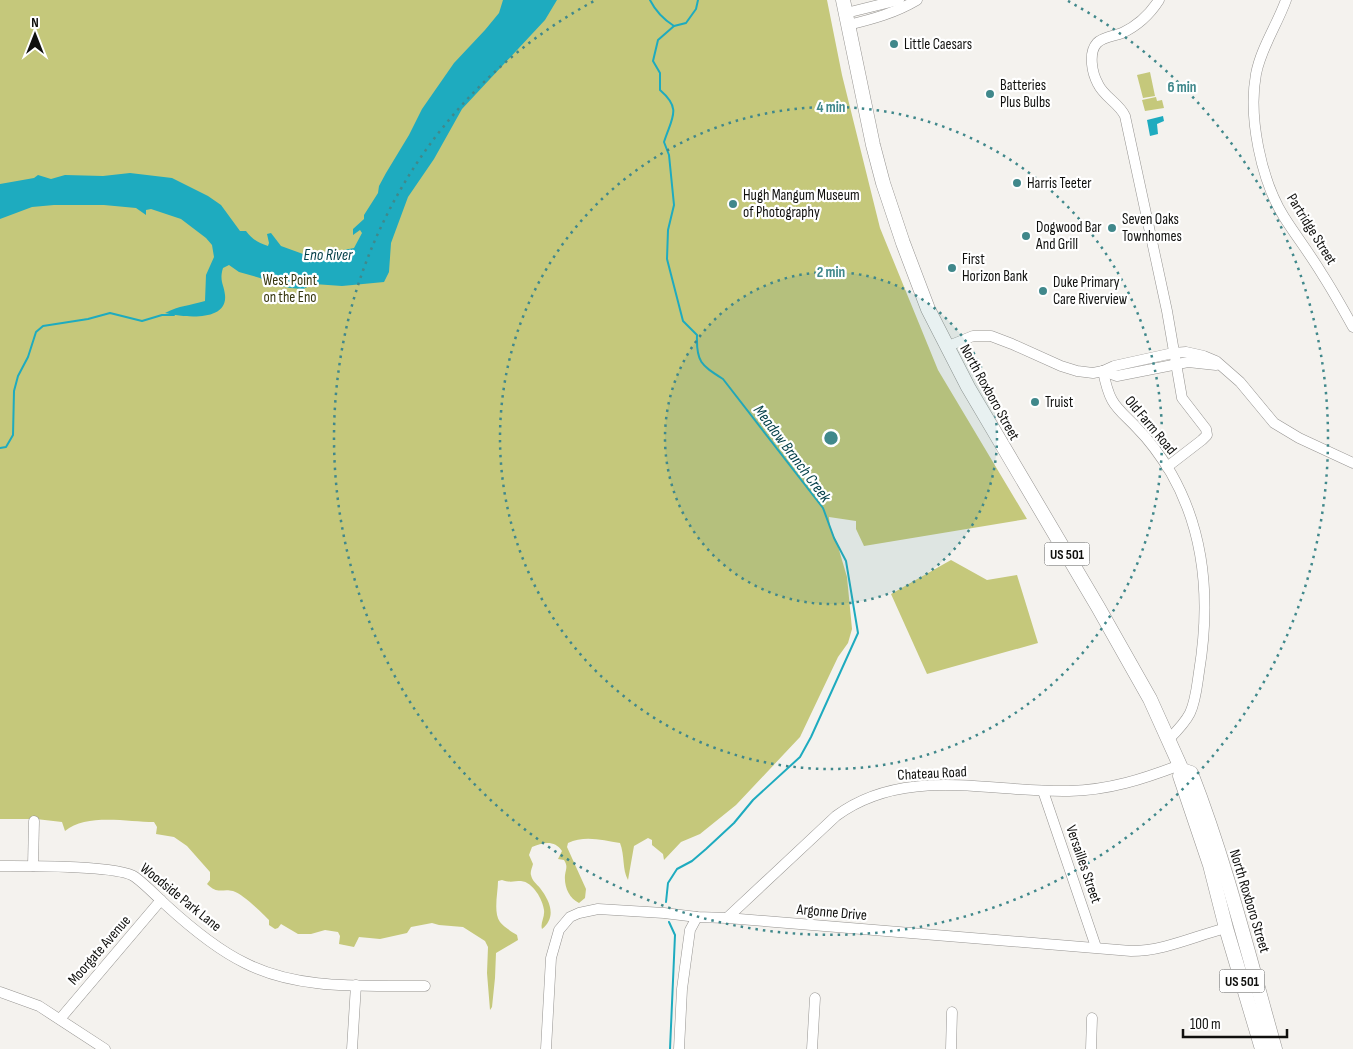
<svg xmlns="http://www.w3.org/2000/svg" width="1353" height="1049" font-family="'Sofia Sans Condensed',sans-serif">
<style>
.green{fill:#c5c87b}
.water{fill:#1eabbf}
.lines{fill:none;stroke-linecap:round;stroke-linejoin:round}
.stream{stroke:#1eabbf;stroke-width:2}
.minor-casing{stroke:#959390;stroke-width:11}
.highway-casing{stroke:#959390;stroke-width:15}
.minor{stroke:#fff;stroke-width:10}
.highway{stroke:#fff;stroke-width:14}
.ring{fill:none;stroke:#40888b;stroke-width:2.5;stroke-dasharray:2.5 5}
.poi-dot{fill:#40888b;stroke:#fff;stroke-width:2}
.labels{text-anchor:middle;stroke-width:4.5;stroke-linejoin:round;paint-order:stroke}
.shield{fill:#fff;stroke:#585856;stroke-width:1}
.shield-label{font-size:14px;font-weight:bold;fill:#10100e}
.poi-label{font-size:15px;fill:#10100e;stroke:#fff;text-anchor:start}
.street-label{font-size:15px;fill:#10100e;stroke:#fff}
.park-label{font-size:15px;fill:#383812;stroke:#fff}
.water-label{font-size:16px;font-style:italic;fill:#023e47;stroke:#fff}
.centre{fill:#40888b;stroke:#fff;stroke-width:2.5}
.ring-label{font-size:15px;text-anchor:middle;font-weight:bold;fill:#40888b;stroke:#fff;stroke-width:4.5;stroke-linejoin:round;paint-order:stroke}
</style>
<rect width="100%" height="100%" fill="#f4f2ee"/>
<g class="green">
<path d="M0 0H827L842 75 880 228 938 370 1027 519 864 546 856 529V521L829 517 830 527 837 543 847 577 852 629 848 643 838 657 800 737 736 805 700 834 681 842 664 860 663 854 652 845V840L648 838 634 846 628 880C622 869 625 856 620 843 603 840 584 835 568 843L567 847 586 889 585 898 579 903C569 898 564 887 565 875 566 869 568 866 564 860L558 859 562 851C555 840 543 842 532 847L529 855 533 864C532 868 530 872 531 875 532 881 537 884 540 888 550 901 557 917 542 929 540 923 545 917 544 910 543 900 533 882 521 881 514 881 510 883 502 880L498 881C498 893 493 912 500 922 504 927 512 932 517 935L518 940 496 953 495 978 492 1007 490 1010 487 973 488 947 485 941 463 927 439 925 432 923 411 927 407 933 380 939 359 937 354 947 339 944 340 936 338 932 325 930 311 934H298L281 924 278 928 275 929 269 925V920C262 913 243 894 233 891 222 888 218 895 207 884L210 880V872L187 846 174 837 156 834 157 827 154 822C128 822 86 813 65 831L62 822 36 819H0Z"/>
<path d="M1150 72 1155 96 1143 98 1137 75Z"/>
<path d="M1156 97 1157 101 1162 100 1164 108 1145 111 1142 100Z"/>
<path d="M951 560 987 580 1017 575 1038 643 927 674 891 594Z"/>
</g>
<g class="water">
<path d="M503 0H557L545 20 462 109 434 159 408 197 391 243 389 272 384 282 342 286 314 284 303 289 290 288 271 284 260 278 239 272 229 265 223 268C219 281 224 284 225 295 228 323 181 317 165 313 180 305 189 306 205 301L206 275 214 257 212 245 206 238 181 219 151 209 146 210V215L136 208 104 205H54L32 207 0 219V184L34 178 38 175 51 179 65 175 103 176 130 173 172 178 208 196 221 205 240 231H246C252 239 258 243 268 246L269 243 267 234 271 233 281 246 303 254 318 255 354 248 362 233 360 230 353 235V229L364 219V215L378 193 379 186 386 173 409 135 422 109 454 63 485 30 499 13Z"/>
<path d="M1163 116 1164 121 1157 124 1158 134 1150 136 1147 120Z"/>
</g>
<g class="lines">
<g class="stream">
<path d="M650 0C656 12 663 19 674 26"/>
<path d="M0 448 6 447 13 435 14 391 18 376 28 357 36 332 43 326 88 319 110 313 142 321 162 315H174"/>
<path d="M666 902 668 883 677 869 692 861 706 849 734 823 753 800 800 757 811 737 858 633 846 561 834 538 823 508 723 379C701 365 696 362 697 335L683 321 667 259 668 230 674 205 669 155 664 142C672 117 682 109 660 90V73L653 61 658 40 674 26 686 23 696 9 698 0"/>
<path d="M669 922 675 935 670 1049"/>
</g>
<defs>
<g id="minor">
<path d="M1159 0C1150 14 1137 26 1122 33 1114 36 1103 37 1097 43 1088 53 1092 73 1098 84 1104 97 1119 103 1125 116L1167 311 1182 398 1206 429 1207 435 1202 440 1167 467"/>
<path d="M1286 0C1277 25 1261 48 1256 74 1248 117 1261 180 1284 217 1296 236 1310 254 1322 274 1333 291 1343 309 1353 327"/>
<path d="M846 13 899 0"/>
<path d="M848 25C873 19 895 13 917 0"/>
<path d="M946 347 973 336H991L1012 344 1061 366 1077 371 1093 373 1103 371 1114 366 1173 353 1186 352 1204 356 1216 361 1240 382 1274 423 1299 438 1353 463"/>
<path d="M1103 371C1105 381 1107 391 1112 400 1118 411 1129 419 1137 428 1150 441 1162 458 1171 473 1206 534 1210 605 1199 672 1197 685 1196 700 1190 713 1185 723 1177 731 1169 739"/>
<path d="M1103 371 1117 376 1188 362 1216 365"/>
<path d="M1043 791 1096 947"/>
<path d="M0 866C25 866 119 865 135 877 146 885 156 896 166 905 190 927 216 949 245 963 300 991 366 985 425 986"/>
<path d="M33 866 34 821"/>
<path d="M727 918 836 816C905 765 990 793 1069 791 1110 790 1143 779 1180 765"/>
<path d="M0 992 39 1006 105 1049"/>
<path d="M60 1019 161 900"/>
<path d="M352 1049 356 985"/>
<path d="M546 1049 551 958 559 930 570 917 579 913 598 909 664 913 697 917 727 918 1131 951C1164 951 1195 936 1226 928"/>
<path d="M679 1049 682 989 690 930 697 917"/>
<path d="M812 1049 815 998"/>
<path d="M951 1049 952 1012"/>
<path d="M1091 1049 1092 1018"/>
</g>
<g id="highway">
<path d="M843 0 873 145 883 183 903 243 928 309 968 387 1098 607 1150 699 1182 770 1180 776 1210 865 1226 928 1262 1049"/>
<path d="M1182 770 1191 773C1226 863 1249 957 1275 1049"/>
</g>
</defs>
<use href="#minor" class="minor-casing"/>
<use href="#highway" class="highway-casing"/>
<use href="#minor" class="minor"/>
<use href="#highway" class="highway"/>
</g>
<circle cx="831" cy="438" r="166" fill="#40888b" fill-opacity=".12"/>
<g class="ring">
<circle cx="831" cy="438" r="166"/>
<circle cx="831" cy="438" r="331"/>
<path d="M1068 1A497 497 0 1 1 594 1"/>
</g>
<g class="poi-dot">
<circle cx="894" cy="44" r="5"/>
<circle cx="990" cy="94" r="5"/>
<circle cx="1017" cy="183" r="5"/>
<circle cx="733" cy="204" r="5"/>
<circle cx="1112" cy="228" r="5"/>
<circle cx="1026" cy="236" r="5"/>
<circle cx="952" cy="268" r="5"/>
<circle cx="1043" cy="291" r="5"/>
<circle cx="1035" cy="402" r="5"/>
</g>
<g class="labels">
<g class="shield">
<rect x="1044.5" y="542.5" width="45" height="23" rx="4"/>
<rect x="1219.5" y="969.5" width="45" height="23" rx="4"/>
</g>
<g class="shield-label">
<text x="1067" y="559">US 501</text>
<text x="1242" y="986">US 501</text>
</g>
<g class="poi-label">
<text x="904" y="49">Little Caesars</text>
<text x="1000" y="90">Batteries<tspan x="1000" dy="17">Plus Bulbs</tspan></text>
<text x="1027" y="188">Harris Teeter</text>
<text x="743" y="200">Hugh Mangum Museum<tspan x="743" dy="17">of Photography</tspan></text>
<text x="1122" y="224">Seven Oaks<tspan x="1122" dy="17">Townhomes</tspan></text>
<text x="1036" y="232">Dogwood Bar<tspan x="1036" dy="17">And Grill</tspan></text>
<text x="962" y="264">First<tspan x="962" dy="17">Horizon Bank</tspan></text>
<text x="1053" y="287">Duke Primary<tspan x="1053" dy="17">Care Riverview</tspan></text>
<text x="1045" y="407">Truist</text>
</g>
<g class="street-label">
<text transform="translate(1312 229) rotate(58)" y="5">Partridge Street</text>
<text transform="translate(990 392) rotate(61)" y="5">North Roxboro Street</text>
<text transform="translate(1151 425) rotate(50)" y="5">Old Farm Road</text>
<text transform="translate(932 773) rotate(-3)" y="5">Chateau Road</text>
<text transform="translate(1084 864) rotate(71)" y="5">Versailles Street</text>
<text transform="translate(181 897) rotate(39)" y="5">Woodside Park Lane</text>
<text transform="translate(1250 901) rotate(73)" y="5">North Roxboro Street</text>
<text transform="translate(832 912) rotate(5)" y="5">Argonne Drive</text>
<text transform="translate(99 950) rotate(-49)" y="5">Moorgate Avenue</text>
</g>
<g class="park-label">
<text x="290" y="285">West Point<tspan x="290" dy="17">on the Eno</tspan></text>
</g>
<g class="water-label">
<text x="328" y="260">Eno River</text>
<text transform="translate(793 453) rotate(53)" y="6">Meadow Branch Creek</text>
</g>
</g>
<circle cx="831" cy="438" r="8" class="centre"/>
<g class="ring-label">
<text x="1182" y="92">6 min</text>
<text x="831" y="112">4 min</text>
<text x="831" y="277">2 min</text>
</g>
<g transform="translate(35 35)" stroke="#ffffff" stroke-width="4" paint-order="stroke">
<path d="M0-4L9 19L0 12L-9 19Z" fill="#10100e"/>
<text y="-8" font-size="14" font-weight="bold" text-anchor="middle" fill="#10100e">N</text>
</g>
<path d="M1183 1029v8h104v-8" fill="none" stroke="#10100e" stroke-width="2.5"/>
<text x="1190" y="1029" font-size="15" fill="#10100e" stroke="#ffffff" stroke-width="4" paint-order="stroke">100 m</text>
</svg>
